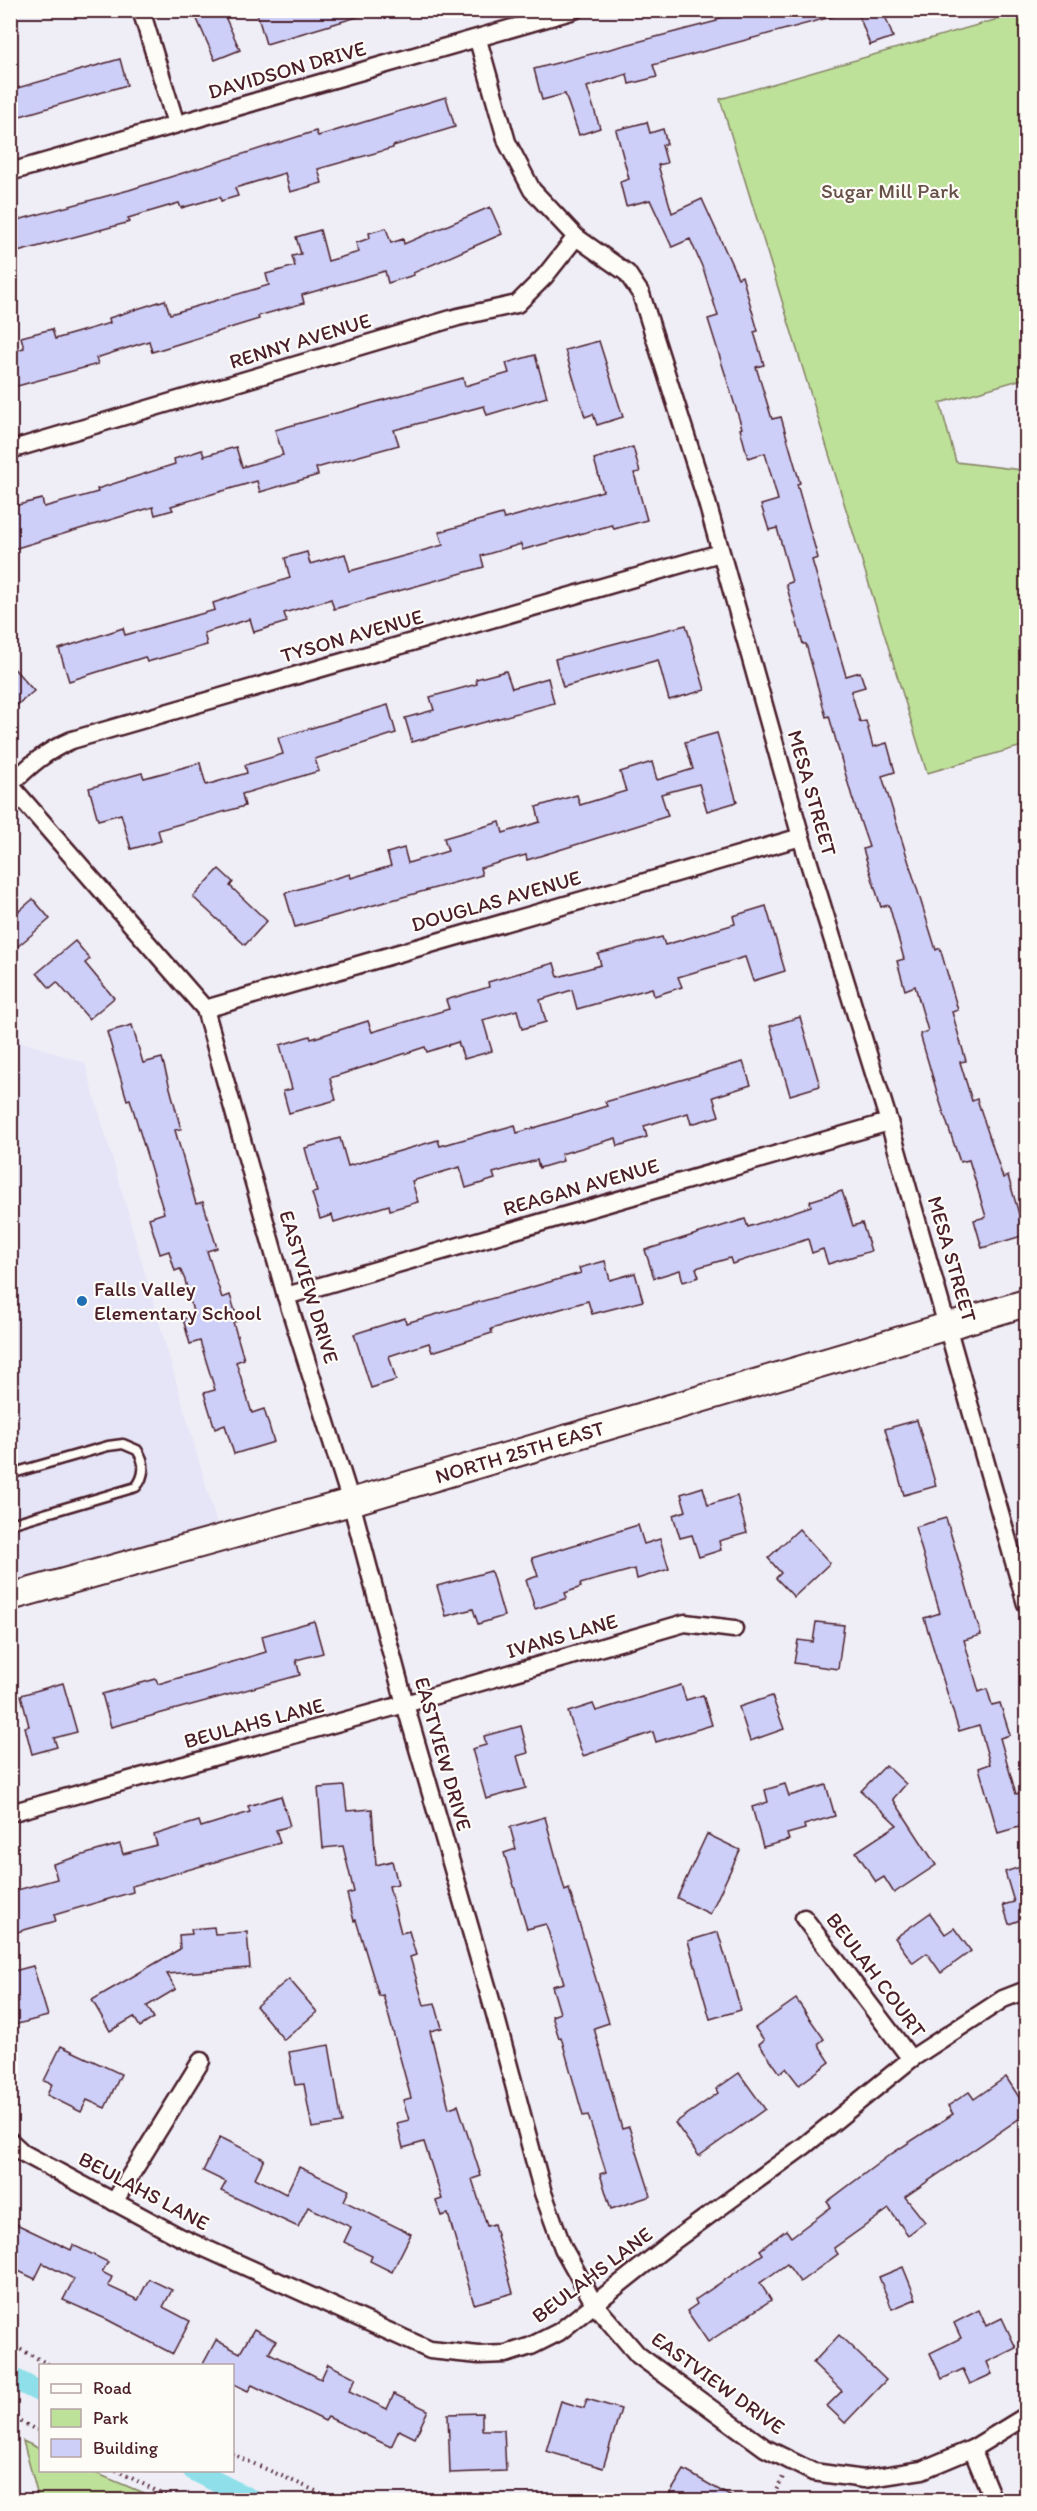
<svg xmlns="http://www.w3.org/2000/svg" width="1037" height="2511" font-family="Itim,sans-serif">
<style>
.built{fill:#e5e5f7}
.green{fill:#bee19a;stroke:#848062;stroke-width:1.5}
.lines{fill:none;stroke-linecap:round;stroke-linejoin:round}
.canal{stroke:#8edfe9;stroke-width:21}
.building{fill:#cdcff8;stroke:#4a1f2b;stroke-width:1.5}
.service-casing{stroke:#4a1f2b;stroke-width:13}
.minor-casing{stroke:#4a1f2b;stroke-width:21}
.primary-casing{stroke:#4a1f2b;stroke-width:30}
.path{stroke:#4a1f2b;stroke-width:4;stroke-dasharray:1.5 4.5;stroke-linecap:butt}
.service{stroke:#fdfcf7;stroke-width:8}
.minor{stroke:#fdfcf7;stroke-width:16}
.primary{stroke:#fdfcf7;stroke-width:26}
.poi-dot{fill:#1f6fb2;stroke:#fdfcf7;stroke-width:2}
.labels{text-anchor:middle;stroke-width:4.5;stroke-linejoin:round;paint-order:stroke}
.street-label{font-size:21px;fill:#4a1f2b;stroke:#fdfcf7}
.park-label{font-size:21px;fill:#675047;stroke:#fdfcf7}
.poi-label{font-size:21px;fill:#4a1f2b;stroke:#fdfcf7;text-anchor:start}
</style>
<rect width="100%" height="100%" fill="#efeef7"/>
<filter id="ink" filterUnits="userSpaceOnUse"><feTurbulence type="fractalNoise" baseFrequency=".0167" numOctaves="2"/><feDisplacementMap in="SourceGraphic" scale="12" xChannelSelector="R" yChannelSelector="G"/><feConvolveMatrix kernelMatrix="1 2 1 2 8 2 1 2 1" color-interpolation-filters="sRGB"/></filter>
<g filter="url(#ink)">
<path class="built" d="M11 1038 85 1063 221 1538 11 1598Z"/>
<g class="green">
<path d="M1026 11V378L940 403 956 462 1022 470 1026 484V745L927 773 720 99Z"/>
<path d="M23 2441 40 2449V2470L91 2471 160 2500H39Z"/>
</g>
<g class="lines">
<g class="canal">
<path d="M10 2377 40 2392"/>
<path d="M193 2470 252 2500"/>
</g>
</g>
<g class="building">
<path d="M193 10H222L240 50 215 60Z"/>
<path d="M256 10H363L364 15 266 44Z"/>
<path d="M745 10H834L835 16 653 65 657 77 629 84 627 74 587 87 600 128 579 135 565 94 542 100 534 69 717 21 716 19Z"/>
<path d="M857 10H883L893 37 870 45Z"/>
<path d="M120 59 127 85 10 119V90Z"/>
<path d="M446 97 455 127 393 146V148L318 169 322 183 290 192 285 173 235 188 238 196 221 201 220 197 181 208 179 203 128 218 130 222 10 254V222L129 190 316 131 318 136Z"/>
<path d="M647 122 650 133 663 129 667 144 662 145 667 163 658 165 672 213 702 199 738 278 742 276 758 331 754 332 764 365 756 367 772 419 781 417 800 483 797 484 818 558 812 560 846 676 860 672 865 687 851 691 860 722 866 721 873 747 887 743 895 772 882 776 936 950 940 948 958 1010 952 1012 966 1061 960 1062 972 1101 977 1099 1003 1178 1008 1176 1025 1235 982 1248 974 1220 986 1217 969 1160 960 1162 939 1099 920 1034 928 1031 915 986 905 990 897 961 904 959 889 905 881 907 863 849 869 847 852 797 829 716 826 717 806 644H803L786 584 792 582 777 528 769 530 761 505 778 500 765 453 748 458 740 429 742 428 708 319 718 316 704 271 690 239 672 247 650 200 626 206 620 182 629 179 616 130Z"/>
<path d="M490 207 502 234 413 273 414 275 388 283 385 271 302 295 304 303 258 316 259 319 152 352 149 341 96 358 98 364 10 388V352L24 348 21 337 52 329 55 339 110 323 109 318 165 300 170 314 269 285 266 274 295 266 292 256 301 254 296 237 320 230 328 261 359 252 356 243 370 238 369 233 386 228 391 243 403 239 404 244Z"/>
<path d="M599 341 623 417 597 425 593 414 585 417 565 350Z"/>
<path d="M535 355 547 397 487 415 484 406 394 430 399 445 316 468 318 475 260 492 257 481 171 506 173 510 155 515 153 507 10 550V507L42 499 44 507 98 492 97 489 175 464 174 459 202 450 204 456 236 447 242 467 283 455 275 430 463 378 465 386 509 373 506 363Z"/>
<path d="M633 447 640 472 634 473 647 520 614 529 612 525 522 550 521 544 481 556 484 567 334 609 331 599 284 613 287 622 254 632 250 619 204 633 207 645 147 662 145 657 69 681 59 649 123 628 125 635 215 610 213 603 290 578 285 558 307 552 310 564 345 554 350 571 443 545 439 532 502 514 504 519 603 491 594 459Z"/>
<path d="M686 625 705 690 669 700 658 660 563 687 555 659Z"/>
<path d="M10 664 34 691 10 711Z"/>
<path d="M506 671 512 688 548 678 554 703 412 742 405 718 434 710 430 697 477 684 476 679Z"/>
<path d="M388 705 396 733 315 759 319 771 242 794 245 806 158 830 161 841 131 849 121 814 98 820 89 788 142 773 144 778 200 763 206 785 247 773 245 765 283 754 278 738Z"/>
<path d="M717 733 737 802 707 811 699 784 661 794 668 816 527 860 526 855 480 868 482 875 295 927 285 893 350 874 351 878 391 866 387 853 404 848 408 863 448 851 444 838 500 822 503 833 540 822 536 807 577 795 580 805 626 791 620 772 652 762 657 780 693 769 685 742Z"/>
<path d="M219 869 233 882 230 886 267 921 245 945 193 897Z"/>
<path d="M33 899 50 919 10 953V901L19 911Z"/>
<path d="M766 906 785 971 753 981 745 957 678 977 682 987 654 996 652 988 577 1009 572 990 540 1000 546 1022 522 1029 517 1010 483 1020 492 1051 464 1059 458 1042 427 1052 425 1047 330 1078 336 1100 289 1113 283 1091 292 1089 280 1045 310 1036 311 1039 368 1021 372 1032 449 1009 446 1000 489 987 488 982 554 963 558 977 601 965 598 954 662 937 665 945 735 924 733 916Z"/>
<path d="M75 941 90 959 85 963 114 998 89 1019 57 982 50 988 37 973Z"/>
<path d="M800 1017 820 1086 790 1095 770 1026Z"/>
<path d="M132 1025 143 1063 162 1058 181 1129 175 1130 196 1204 203 1202 217 1248 207 1251 222 1298 230 1295 238 1321 233 1322 244 1359 236 1362 252 1413 264 1409 274 1442 234 1454 225 1425 215 1429 204 1393 215 1390 200 1341 190 1344 183 1319 194 1316 185 1280 180 1269 175 1271 169 1251 160 1254 149 1218 164 1213 130 1099 127 1100 107 1032Z"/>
<path d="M743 1062 751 1085 713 1097 719 1116 691 1124 688 1113 644 1126 647 1137 618 1146 616 1138 561 1154 563 1161 539 1168 537 1160 493 1173 495 1179 466 1188 460 1167 412 1181 418 1202 390 1210 389 1205 334 1222 332 1215 320 1219 312 1193 317 1192 305 1148 340 1138 348 1166 438 1140 440 1146 515 1125 517 1133 607 1106 605 1102Z"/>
<path d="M842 1191 853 1226 862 1223 871 1251 828 1264 823 1249 812 1253 808 1239 732 1264 730 1258 696 1268 699 1277 683 1282 680 1270 654 1278 645 1250 745 1219 748 1227 811 1206 810 1201Z"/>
<path d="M605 1261 610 1280 635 1273 643 1301 592 1314 588 1301 491 1329 492 1333 432 1352 429 1343 389 1356 396 1380 371 1388 354 1334 405 1318 406 1323 581 1273 579 1268Z"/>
<path d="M917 1420 936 1486 904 1495 885 1429Z"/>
<path d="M703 1487 708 1505 737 1496 747 1533 719 1541 721 1550 699 1557 692 1535 680 1538 673 1515 686 1511 681 1494Z"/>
<path d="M946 1518 981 1635 964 1640 979 1692 987 1689 992 1705 1000 1703 1010 1735 1000 1738 1016 1794 1026 1792V1825L998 1833 979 1768 990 1764 979 1725 959 1731 924 1618 940 1613 915 1527Z"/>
<path d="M638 1525 644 1544 660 1539 669 1569 637 1579 635 1569 580 1584 581 1587 565 1593 567 1598 535 1609 526 1580 538 1576 532 1558Z"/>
<path d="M799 1529 830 1563 794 1597 776 1578 781 1573 768 1558Z"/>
<path d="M491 1571 504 1616 478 1624 473 1609 446 1616 437 1586Z"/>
<path d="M314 1621 323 1653 296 1660 300 1675 111 1727 102 1694 156 1679 158 1684 266 1652 262 1636Z"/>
<path d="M816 1622 844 1625 838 1669 794 1663 798 1640 813 1642Z"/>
<path d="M63 1683 77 1732 54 1738 57 1747 32 1754 25 1727 29 1726 21 1695Z"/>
<path d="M681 1685 686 1700 703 1695 712 1725 656 1742 653 1732 583 1756 568 1712 593 1704 596 1711Z"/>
<path d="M772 1696 784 1729 750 1741 739 1707Z"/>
<path d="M521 1726 528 1753 517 1756 526 1788 486 1799 472 1749 486 1745 484 1736Z"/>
<path d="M886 1765 906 1784 893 1799 936 1865 894 1893 884 1877 876 1882 856 1852 897 1825 861 1791Z"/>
<path d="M785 1784 789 1796 826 1785 835 1816 804 1825 805 1829 787 1834 789 1840 763 1847 752 1807 768 1802 765 1790Z"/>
<path d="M344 1786 347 1811 372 1809 376 1865 392 1861 398 1884 389 1886 401 1933 409 1931 416 1955 410 1957 424 2005 435 2003 442 2028 430 2031 449 2108 458 2105 481 2176 472 2179 487 2226 494 2224 513 2293 474 2304 448 2214 441 2216 436 2201 442 2199 424 2142 403 2148 397 2123 409 2120 403 2100 411 2098 383 1995 379 1996 356 1920 354 1921 347 1894 354 1892 343 1846 323 1848 318 1788Z"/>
<path d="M281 1796 290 1826 276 1830 280 1843 132 1886 133 1892 54 1915 56 1921 10 1934V1892L57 1879 53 1864 120 1844 123 1854 157 1845 154 1835 199 1821 201 1827 250 1812 248 1806Z"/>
<path d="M545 1817 565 1891 569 1889 609 2023 594 2028 622 2129 629 2127 651 2196 611 2209 600 2174 606 2172 588 2115 583 2116 561 2037 559 2038 552 2016 560 2013 552 1986 564 1983 546 1924 527 1929 504 1853 516 1849 510 1827Z"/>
<path d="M707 1834 740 1850 710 1914 677 1898Z"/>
<path d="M1026 1865V1928L1023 1929 1020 1920 1009 1924 1003 1905 1014 1902 1005 1872Z"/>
<path d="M930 1913 945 1934 954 1928 971 1951 941 1973 927 1953 913 1963 895 1938Z"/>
<path d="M214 1927 215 1934 247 1932 250 1968 167 1974 176 1989 147 2006 154 2018 140 2027 134 2017 110 2031 92 2000 180 1949 179 1935 192 1934 191 1929Z"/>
<path d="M718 1932 741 2010 710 2019 688 1941Z"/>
<path d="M33 1966 48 2016 10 2026V1972Z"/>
<path d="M289 1979 317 2012 284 2040 256 2006Z"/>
<path d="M796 1999 824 2039 818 2044 830 2062 799 2085 786 2068 780 2073 759 2044 764 2040 755 2028Z"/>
<path d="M329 2045 342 2123 312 2128 304 2084 295 2085 289 2052Z"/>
<path d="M61 2046 121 2074 105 2108 87 2100 81 2112 47 2095 52 2084 44 2081Z"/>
<path d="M739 2073 765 2109 699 2156 675 2123 718 2093 716 2089Z"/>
<path d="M1006 2077 1026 2108V2114L905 2197 925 2222 908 2235 889 2209 834 2248 838 2254 800 2282 787 2264 760 2283 771 2300 708 2342 687 2311 697 2304 695 2300 763 2254 760 2250 786 2230 791 2237 831 2207 827 2202 888 2156 953 2114 948 2106 969 2092 974 2099Z"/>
<path d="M220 2137 264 2159 255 2178 286 2194 299 2167 349 2190 344 2201 411 2234 392 2272 370 2261 372 2256 344 2242 351 2227 308 2207 298 2227 221 2191 226 2182 203 2171Z"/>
<path d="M10 2221 71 2250 73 2245 108 2262 102 2272 112 2277 108 2286 138 2300 149 2279 172 2290 163 2307 190 2321 173 2354 106 2319 63 2300 74 2279 43 2263 35 2279 10 2267Z"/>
<path d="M903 2267 916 2299 892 2309 879 2277Z"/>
<path d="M979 2310 986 2326 1002 2318 1016 2348 987 2362 992 2374 970 2384 963 2369 942 2379 930 2353 961 2338 954 2323Z"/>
<path d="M254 2329 276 2341 269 2353 321 2379 328 2364 356 2378 349 2391 387 2409 394 2394 428 2410 415 2438 399 2430 391 2447 328 2417 325 2421 252 2385 248 2391 232 2383V2366H202L216 2340 240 2353Z"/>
<path d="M839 2335 886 2380 845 2423 827 2406 842 2391 813 2363Z"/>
<path d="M587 2399 621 2409 603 2468 546 2451 561 2401 584 2408Z"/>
<path d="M482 2413V2430H504L506 2471 450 2473 448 2414Z"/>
<path d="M684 2470 737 2500H666Z"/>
</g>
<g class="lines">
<defs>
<path id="service" d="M10 1474 108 1446 123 1444 137 1450C146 1462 145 1476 136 1487L10 1524"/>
<g id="minor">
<path d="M141 10 176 124"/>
<path d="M478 40 507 142 532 190 576 237 627 273 641 294 706 499 801 837 889 1122 1026 1604"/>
<path d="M10 172 575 10"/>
<path d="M10 450 458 317 517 304 545 276 576 237"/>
<path d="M10 785 205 1009 286 1296 351 1502 405 1704 495 2014 543 2193 563 2248 595 2305 638 2355 765 2448 813 2472 864 2479 922 2470 972 2449 1026 2416"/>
<path d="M10 785C30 765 46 751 72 740L720 553"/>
<path d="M205 1009 801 837"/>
<path d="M286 1296 889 1122"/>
<path d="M10 1813 405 1704 685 1623 734 1629"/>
<path d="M804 1918 911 2059"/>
<path d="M10 2141 23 2153 180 2237 430 2350 479 2355 506 2354 531 2346 559 2332 675 2240 804 2146 911 2059 1003 1999 1026 1990"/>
<path d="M114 2202 201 2061"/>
<path d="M972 2449 993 2500"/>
</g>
<g id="primary">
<path id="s1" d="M10 1597 351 1502 1026 1303"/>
</g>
</defs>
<use href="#service" class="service-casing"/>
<use href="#minor" class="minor-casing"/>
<use href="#primary" class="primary-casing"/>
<g class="path">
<path d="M10 2344 52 2366"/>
<path d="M10 2416 40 2432"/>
<path d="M232 2454 336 2500"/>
<path d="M116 2470 174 2500"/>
<path d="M771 2500 784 2475"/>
</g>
<use href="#service" class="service"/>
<use href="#minor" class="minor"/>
<use href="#primary" class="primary"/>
</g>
</g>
<circle class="poi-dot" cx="82" cy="1301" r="6"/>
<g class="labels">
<g class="street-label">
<text transform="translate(287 70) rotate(-16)" y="7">DAVIDSON DRIVE</text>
<text transform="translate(300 341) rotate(-17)" y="7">RENNY AVENUE</text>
<text transform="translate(352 636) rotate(-16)" y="7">TYSON AVENUE</text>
<text transform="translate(812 793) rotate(74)" y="7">MESA STREET</text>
<text transform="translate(496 901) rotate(-16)" y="7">DOUGLAS AVENUE</text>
<text transform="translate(581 1187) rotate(-16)" y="7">REAGAN AVENUE</text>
<text transform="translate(952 1259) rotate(74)" y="7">MESA STREET</text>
<text transform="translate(309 1287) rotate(73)" y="7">EASTVIEW DRIVE</text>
<text dy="7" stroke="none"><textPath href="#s1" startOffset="530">NORTH 25TH EAST</textPath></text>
<text transform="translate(562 1636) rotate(-16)" y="7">IVANS LANE</text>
<text transform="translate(254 1723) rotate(-15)" y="7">BEULAHS LANE</text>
<text transform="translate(443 1754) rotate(74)" y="7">EASTVIEW DRIVE</text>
<text transform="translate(876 1975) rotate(53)" y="7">BEULAH COURT</text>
<text transform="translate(144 2191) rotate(28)" y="7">BEULAHS LANE</text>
<text transform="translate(592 2275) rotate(-37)" y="7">BEULAHS LANE</text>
<text transform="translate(718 2383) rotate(36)" y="7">EASTVIEW DRIVE</text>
</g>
<g class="park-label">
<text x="890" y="198">Sugar Mill Park</text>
</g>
<g class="poi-label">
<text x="94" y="1296">Falls Valley<tspan x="94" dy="24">Elementary School</tspan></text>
</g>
</g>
<rect width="1037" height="2511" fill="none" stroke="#fdfcf7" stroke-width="36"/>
<rect x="18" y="18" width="1001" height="2475" fill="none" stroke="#4a1f2b" stroke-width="2" filter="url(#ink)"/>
<rect x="39" y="2364" width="195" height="108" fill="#fdfcf7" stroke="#b5a4a5" stroke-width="1.5"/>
<rect x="51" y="2384" width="30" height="9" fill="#fdfcf7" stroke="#b5a4a5" stroke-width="1.5"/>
<text x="93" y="2394" font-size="18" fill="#4a1f2b">Road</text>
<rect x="51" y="2409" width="30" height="18" fill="#bee19a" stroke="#b5a4a5" stroke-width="1.5"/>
<text x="93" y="2424" font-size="18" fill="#4a1f2b">Park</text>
<rect x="51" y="2439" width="30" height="18" fill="#cdcff8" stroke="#b5a4a5" stroke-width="1.5"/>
<text x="93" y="2454" font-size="18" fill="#4a1f2b">Building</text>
</svg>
